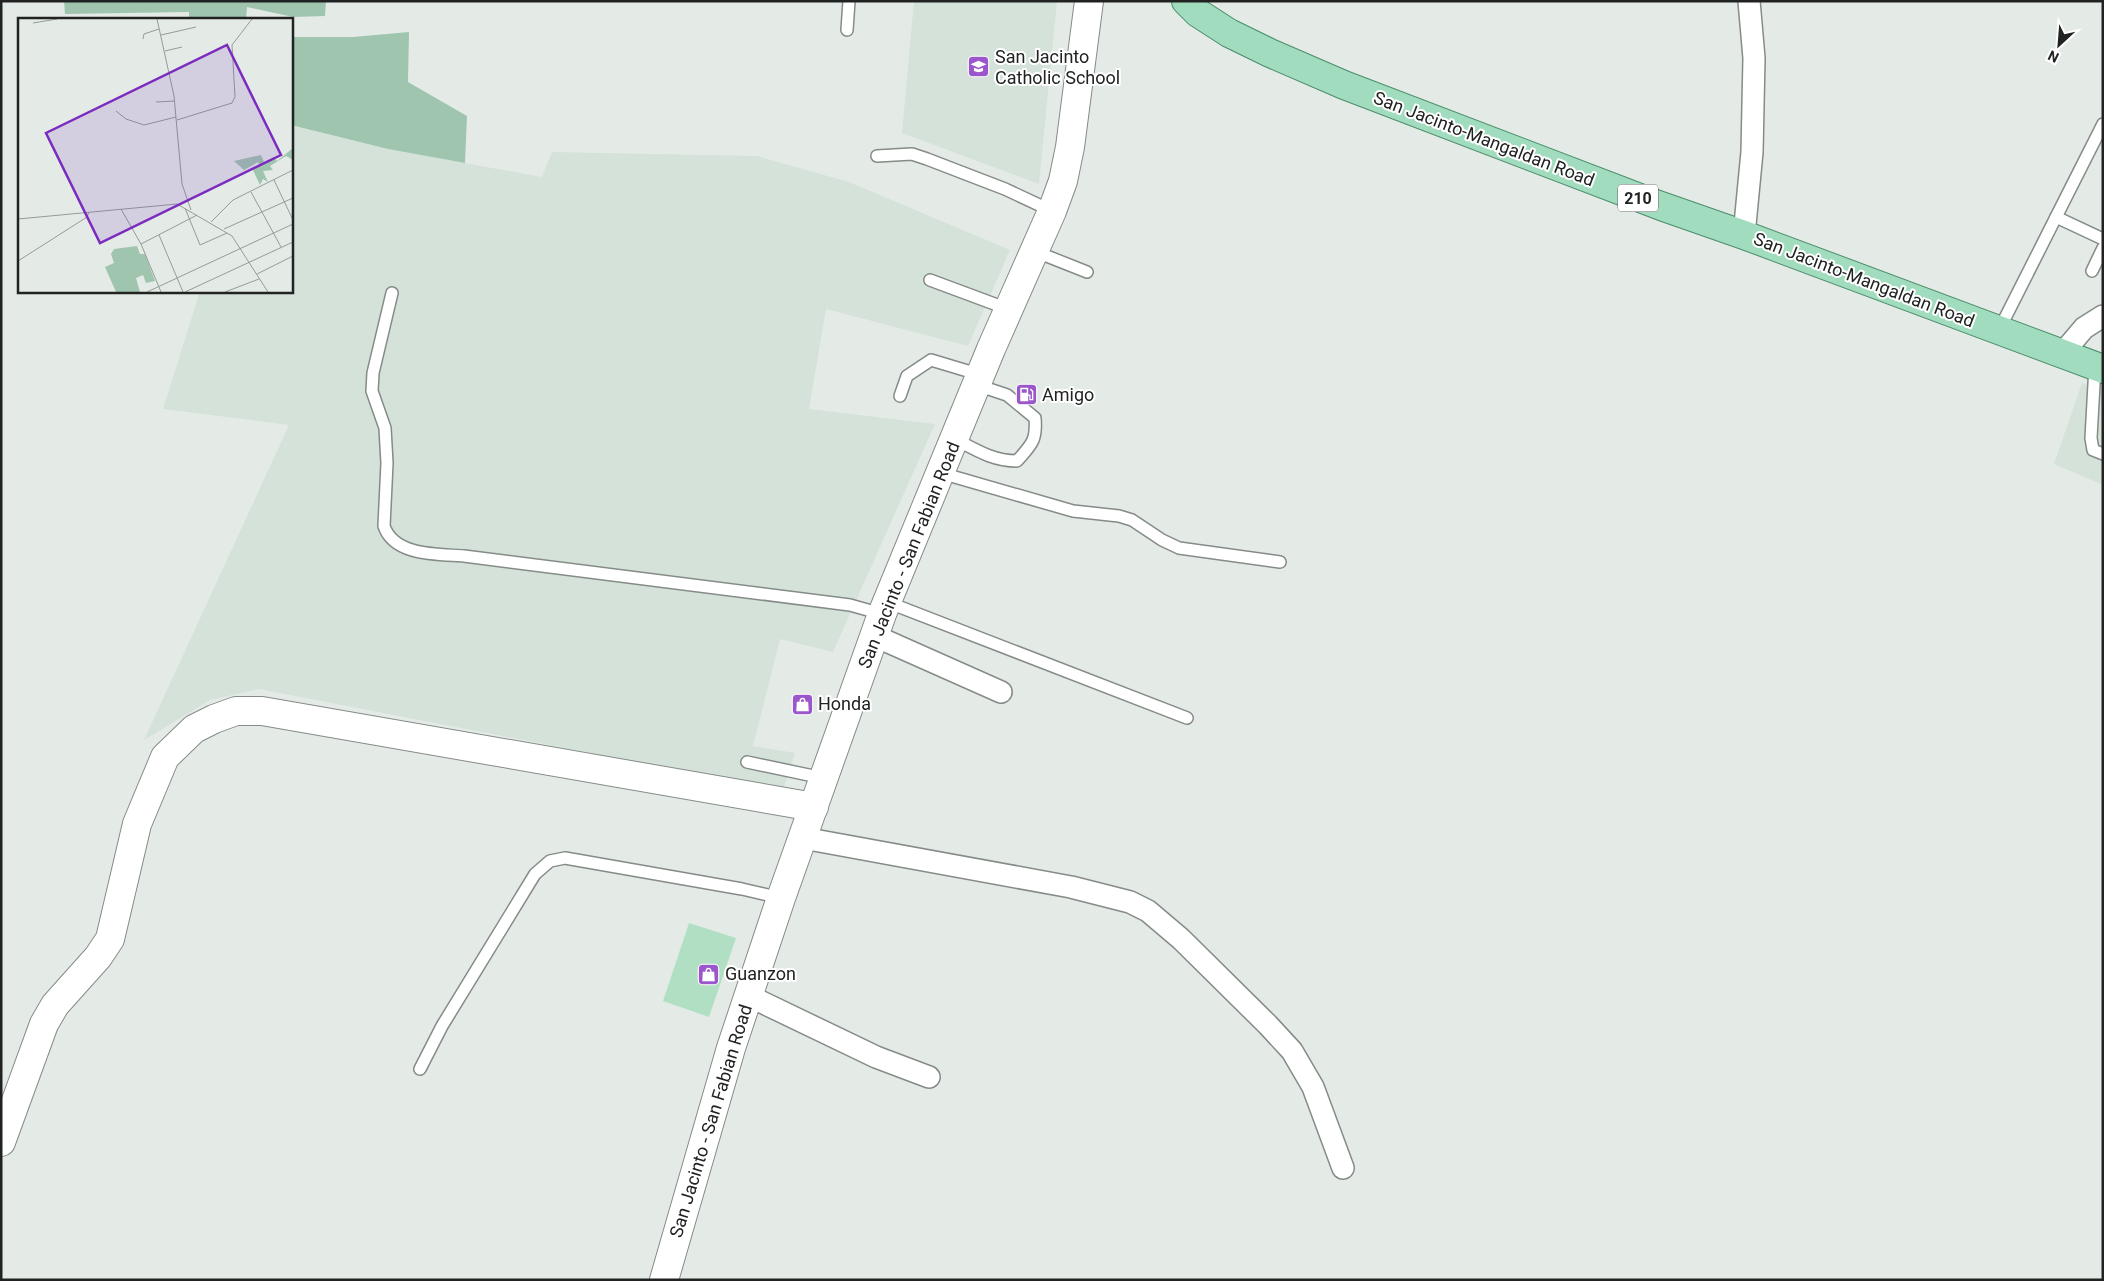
<svg xmlns="http://www.w3.org/2000/svg" width="2104" height="1281" font-family="Roboto,sans-serif">
<style>
.built{fill:#d4e2d9}
.green{fill:#9fc5af}
.building{fill:#b1dfc4}
.lines{fill:none;stroke-linecap:round;stroke-linejoin:round}
.lane-casing{stroke:#858b87;stroke-width:14}
.street-casing{stroke:#858b87;stroke-width:24}
.secondary-casing{stroke:#858b87;stroke-width:30}
.primary-casing{stroke:#4b8c6a;stroke-width:30}
.lane{stroke:#fff;stroke-width:11}
.street{stroke:#fff;stroke-width:21}
.secondary{stroke:#fff;stroke-width:28}
.primary{stroke:#a0dcbd;stroke-width:28}
.labels{text-anchor:middle;stroke-width:4;stroke-linejoin:round;paint-order:stroke}
.shield{fill:#fff;stroke:#646564;stroke-width:1}
.shield-label{font-size:16px;font-weight:bold;fill:#212322}
.poi-label{font-size:18px;fill:#212322;stroke:#fff;text-anchor:start}
.street-label{font-size:18px;fill:#212322;stroke:#fff}
.inset-road{fill:none;stroke:#969b98;stroke-width:1}
.view{fill:#7b2cbf;fill-opacity:0.15;stroke:#7b2cbf;stroke-width:2.5}
.inset-edge{fill:none;stroke:#212322;stroke-width:2.5}
</style>
<rect width="100%" height="100%" fill="#e4ebe7"/>
<g class="built">
<path d="M914 1H1057L1039 184 902 133Z"/>
<path d="M291 125 388 149 542 177 552 152 757 156 849 182 1010 250 968 346 826 309 809 409 935 424 833 652 780 639 753 746 795 753 783 790 259 689 210 700 144 740 289 425 163 409 200 291H291Z"/>
<path d="M2082 383 2103 391V485L2054 464Z"/>
</g>
<g class="green">
<path d="M64 1H326L325 16 293 17 247 7 246 19H189V12L65 14Z"/>
<path d="M409 32 408 82 467 116 465 163 388 149 291 125V37H353Z"/>
</g>
<path class="building" d="M689 923 736 938 709 1017 663 1001Z"/>
<g class="lines">
<defs>
<g id="lane">
<path d="M847 30 849 1"/>
<path d="M877 156 912 154 927 159 1005 189 1052 211"/>
<path d="M2056 217 2103 239"/>
<path d="M1034 251 1087 272"/>
<path d="M2092 271 2103 248"/>
<path d="M930 280 1008 309"/>
<path d="M392 293 373 373 372 391 385 428 387 463 384 526C394 556 437 554 464 556L850 605 882 614"/>
<path d="M1999 330 2103 124"/>
<path d="M2095 366 2091 438 2093 450 2103 454"/>
<path d="M900 396 907 376 931 360 981 375"/>
<path d="M955 439C976 450 993 461 1017 461 1031 445 1037 441 1035 418L1007 395 977 385"/>
<path d="M941 473 1073 511 1119 516 1132 520 1162 540 1179 548 1280 562"/>
<path d="M887 602 1187 718"/>
<path d="M747 762 823 778"/>
<path d="M420 1069 442 1026 535 874 550 861 565 858 742 889 781 898"/>
</g>
<g id="street">
<path d="M1744 235 1752 152 1754 58 1749 1"/>
<path d="M2062 354 2084 328 2103 316"/>
<path d="M875 636 1001 692"/>
<path d="M803 838 1071 887 1130 902 1148 911 1181 939 1268 1025 1292 1051 1313 1087 1343 1168"/>
<path d="M749 996 876 1057 929 1077"/>
</g>
<g id="secondary">
<path d="M1 1142 44 1024 55 1005 98 957 110 939 137 824 165 757 194 729 214 719 236 711H262L814 807"/>
<path d="M664 1280 731 1048 781 898 882 614 991 349 1052 211 1063 181 1070 147 1089 1"/>
</g>
<path id="primary" d="M1186 1 1198 13 1229 33 1270 53 1344 85 1661 206 1744 235 2103 369"/>
</defs>
<use href="#lane" class="lane-casing"/>
<use href="#street" class="street-casing"/>
<use href="#secondary" class="secondary-casing"/>
<use href="#primary" class="primary-casing"/>
<use href="#lane" class="lane"/>
<use href="#street" class="street"/>
<use href="#secondary" class="secondary"/>
<use href="#primary" class="primary"/>
</g>
<defs>
<symbol id="school-square" viewBox="-11 -11 22 22"><rect x="-9" y="-9" width="18" height="18" rx="4" fill="#9b56cb" stroke="#fff"/><path d="M0-5L7-2L0 1L-7-2ZM-4 1L0 2.5L4 1V4Q0 6-4 4Z" fill="#fff"/></symbol>
<symbol id="fuel-square" viewBox="-11 -11 22 22"><rect x="-9" y="-9" width="18" height="18" rx="4" fill="#9b56cb" stroke="#fff"/><path d="M-5.5-6h7V0h2V4h1.3V-2.5L3-4.5l.8-.8L6-3V5H2.5V1h-1V6h-7ZM-4.2-4.7v3.2H.2V-4.7Z" fill="#fff"/></symbol>
<symbol id="shop-square" viewBox="-11 -11 22 22"><rect x="-9" y="-9" width="18" height="18" rx="4" fill="#9b56cb" stroke="#fff"/><path d="M-5-2.5h2.3a2.7 3.5 0 0 1 5.4 0H5L5.5 6h-11ZM-1.5-2.5h3a1.5 2.3 0 0 0-3 0Z" fill="#fff"/></symbol>
</defs>
<g fill-rule="evenodd">
<use href="#school-square" x="966" y="54" width="25" height="25"/>
<use href="#fuel-square" x="1014" y="382" width="25" height="25"/>
<use href="#shop-square" x="790" y="692" width="25" height="25"/>
<use href="#shop-square" x="696" y="962" width="25" height="25"/>
</g>
<g class="labels">
<rect class="shield" x="1618" y="184.5" width="40" height="27" rx="4"/>
<g class="shield-label">
<text x="1638" y="204">210</text>
</g>
<g class="poi-label">
<text x="995" y="63">San Jacinto<tspan x="995" dy="21">Catholic School</tspan></text>
<text x="1042" y="401">Amigo</text>
<text x="818" y="710">Honda</text>
<text x="725" y="980">Guanzon</text>
</g>
<g class="street-label">
<text transform="translate(1484 139) rotate(21)" y="6">San Jacinto-Mangaldan Road</text>
<text transform="translate(1864 280) rotate(21)" y="6">San Jacinto-Mangaldan Road</text>
<text transform="translate(909 555) rotate(-68)" y="6">San Jacinto - San Fabian Road</text>
<text transform="translate(711 1121) rotate(-73)" y="6">San Jacinto - San Fabian Road</text>
</g>
</g>
<g transform="translate(18 18)">
<rect width="275" height="275" fill="#e4ebe7"/>
<path d="M275 130V142L268 138 252 148 255 152 245 153 250 164 245 161 242 167 234 150 241 147 240 144 226 152 216 143 243 137 246 144 256 139 259 143ZM119 228 122 236H127L137 263 128 265 125 257 118 260 122 274H98L87 249 96 245 93 236 96 231Z" fill="#9fc5af"/>
<path class="inset-road" d="M139 1 156 78 164 166 173 192M15 5 39 1M143 17 178 9M125 21 126 16 141 11M147 33 164 29M138 84 157 83M98 93 108 101 126 107 158 99M159 102 214 85 217 79 214 27 234 1M256 162 275 202M233 174 263 229M167 190 182 227 209 215M103 191 123 226 179 197M0 201 159 186 214 218 250 274M193 204 215 182 275 152M206 211 275 180M141 217 165 274M123 226 143 274M0 243 69 199 71 194M239 256 275 238M129 274 275 206M167 274 275 224M207 274 241 261"/>
<path class="view" d="M209 27 263 137 82 225 28 115Z"/>
<rect width="275" height="275" class="inset-edge"/>
</g>
<rect width="2104" height="1281" fill="none" stroke="#212322" stroke-width="5"/>
<g transform="translate(2059 45) rotate(206)" stroke="#ffffff" stroke-width="4" paint-order="stroke">
<path d="M0-4L9 19L0 12L-9 19Z" fill="#212322"/>
<text y="-8" font-size="14" font-weight="bold" text-anchor="middle" fill="#212322">N</text>
</g>
</svg>
